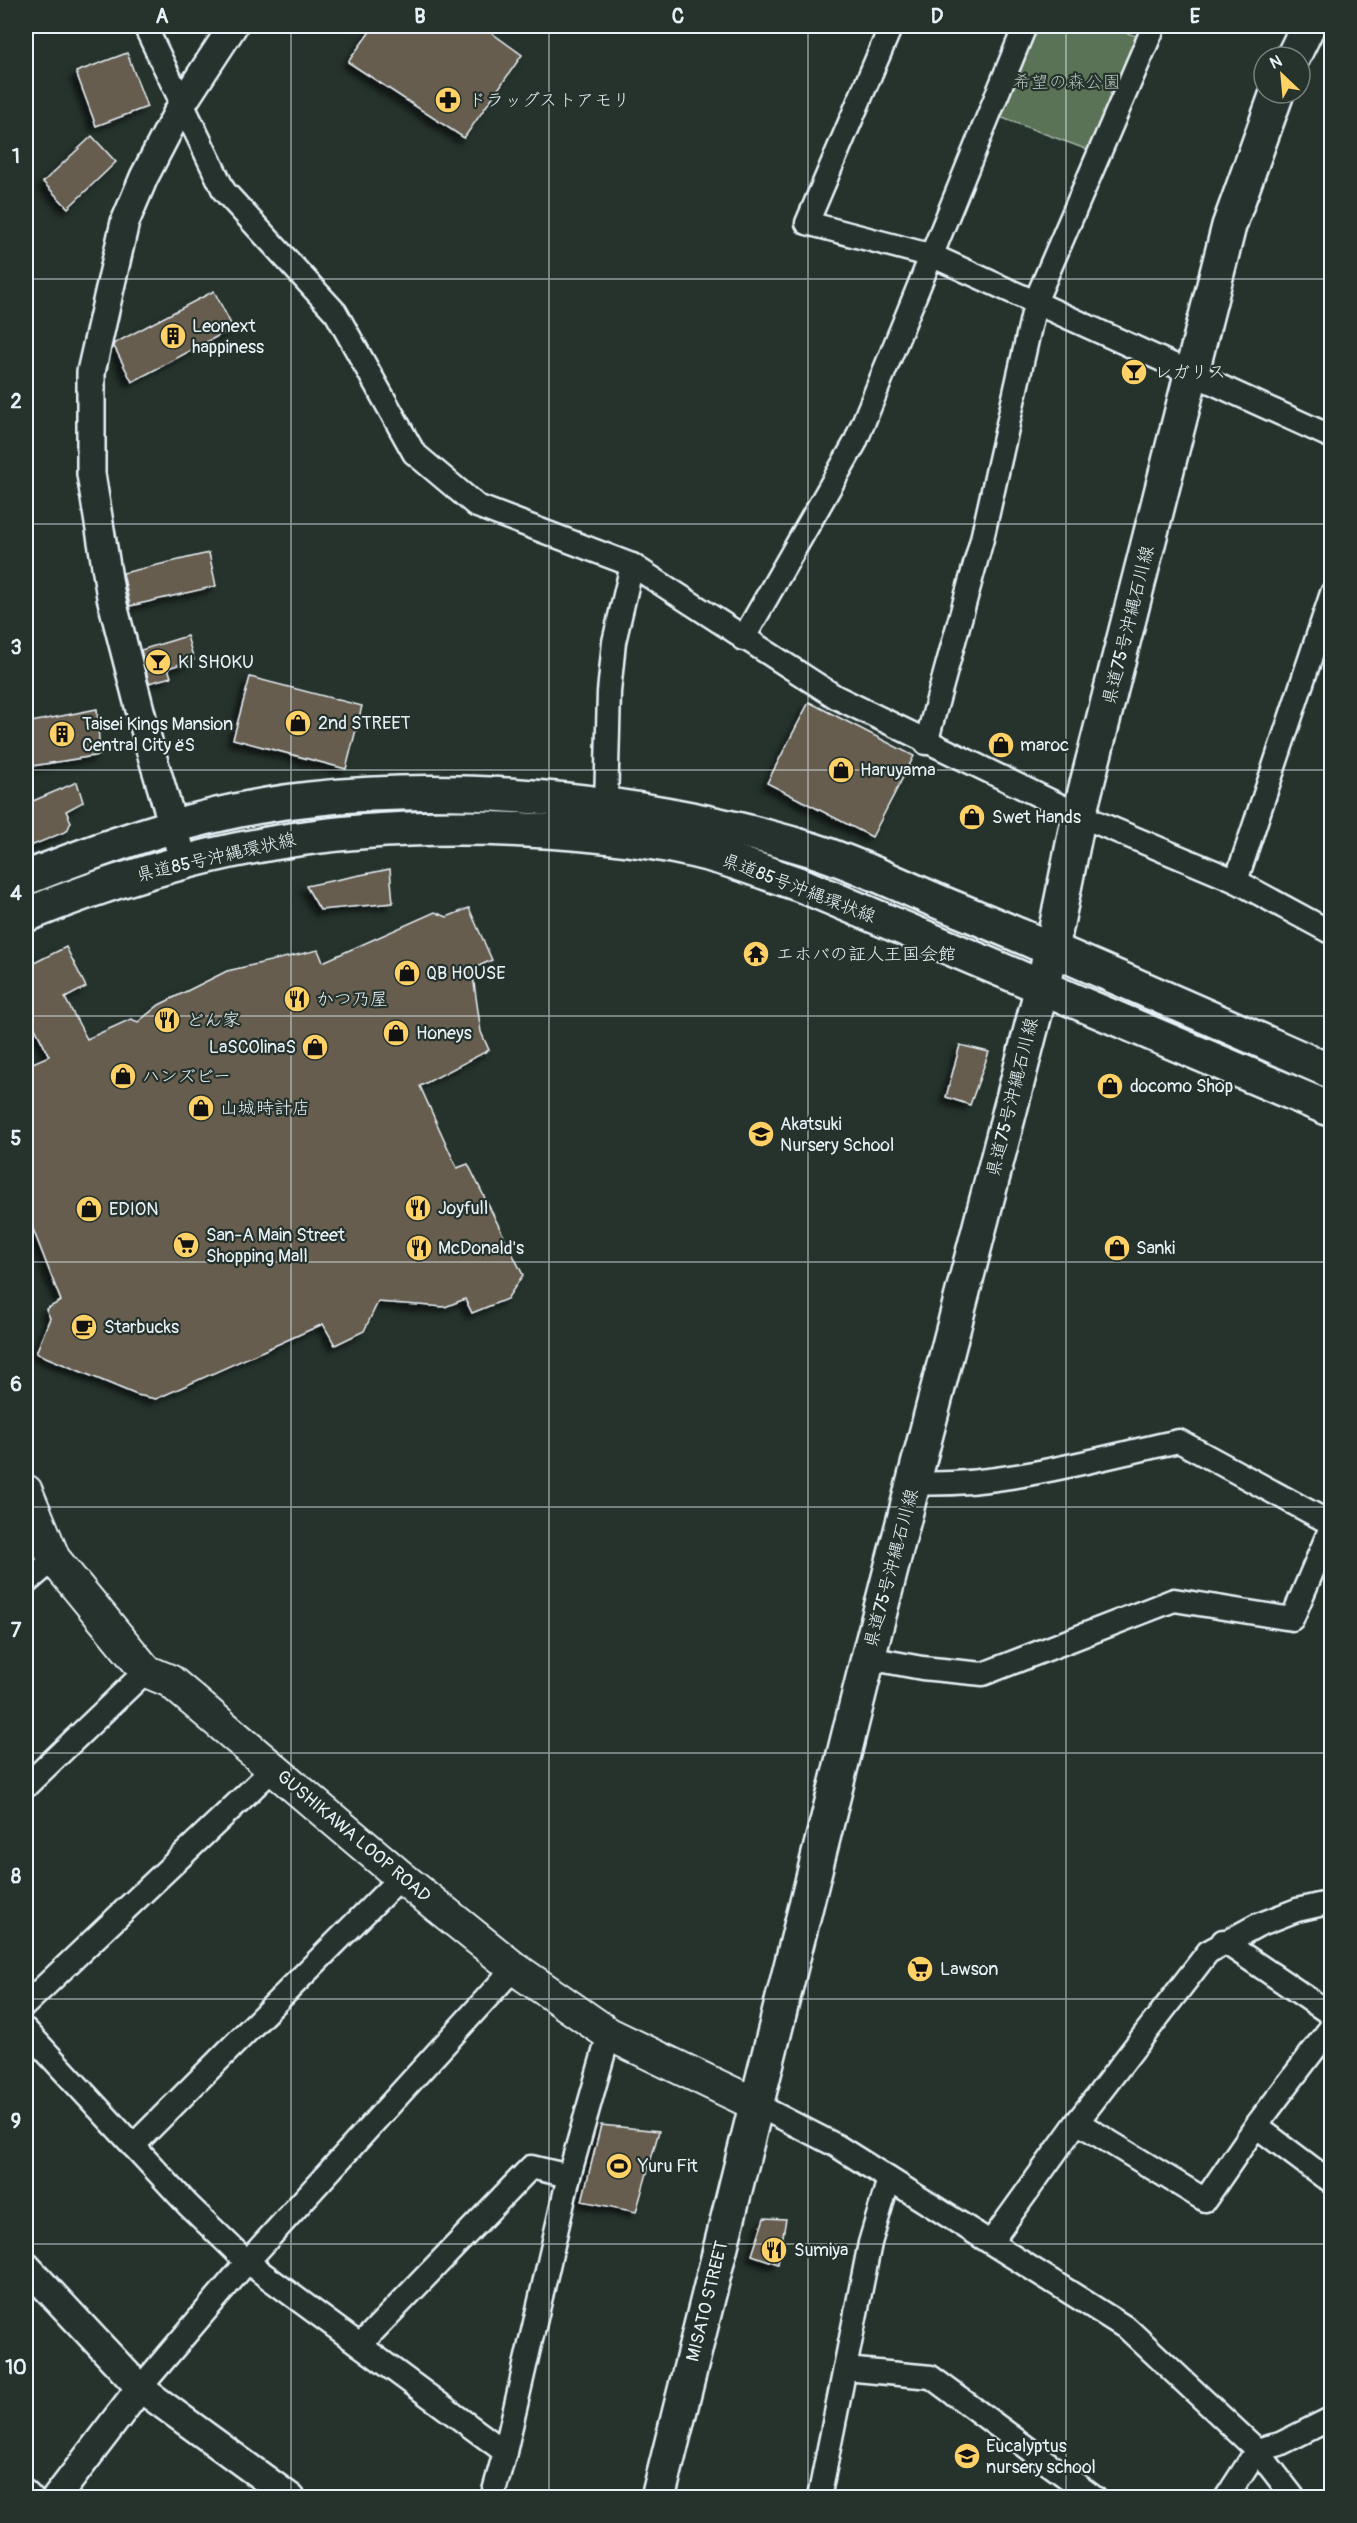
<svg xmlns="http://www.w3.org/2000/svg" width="1357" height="2523" font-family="Pangolin,'Klee One',sans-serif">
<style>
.green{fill:#5a7256;stroke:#a1b2a7;stroke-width:1.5}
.building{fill:#665d4f;stroke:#e8f1f8;stroke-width:1.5;filter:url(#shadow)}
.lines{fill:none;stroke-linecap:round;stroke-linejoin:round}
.minor-casing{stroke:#e8f1f8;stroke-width:27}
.tertiary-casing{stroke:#e8f1f8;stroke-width:32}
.secondary-casing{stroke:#e8f1f8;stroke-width:36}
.primary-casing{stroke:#e8f1f8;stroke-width:38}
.minor{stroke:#26332d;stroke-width:22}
.tertiary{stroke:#26332d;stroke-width:27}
.secondary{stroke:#26332d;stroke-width:32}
.primary{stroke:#26332d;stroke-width:33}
.grid{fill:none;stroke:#e8f1f8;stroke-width:1.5;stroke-opacity:0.55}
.labels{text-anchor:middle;stroke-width:4.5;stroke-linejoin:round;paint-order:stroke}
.park-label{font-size:18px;fill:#afbeb7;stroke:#26332d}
.poi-label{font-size:18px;fill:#e8f1f8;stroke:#26332d;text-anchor:start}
.street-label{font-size:18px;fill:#e8f1f8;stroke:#26332d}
.neatline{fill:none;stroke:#e8f1f8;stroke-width:2}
.grid-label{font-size:20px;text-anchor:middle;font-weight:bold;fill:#e8f1f8}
</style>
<defs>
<filter id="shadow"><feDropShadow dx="-5.5" dy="5.5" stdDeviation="3" flood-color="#0009"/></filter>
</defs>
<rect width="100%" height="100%" fill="#26332d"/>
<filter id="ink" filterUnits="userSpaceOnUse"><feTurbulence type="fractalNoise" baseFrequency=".0167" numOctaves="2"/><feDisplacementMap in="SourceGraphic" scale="12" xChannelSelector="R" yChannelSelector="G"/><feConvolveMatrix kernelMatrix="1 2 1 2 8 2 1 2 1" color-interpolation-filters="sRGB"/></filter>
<g filter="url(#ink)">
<path class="green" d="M1025 26H1107L1148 40 1099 154 989 113Z"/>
<g class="building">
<path d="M374 26H482L522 55 464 138 348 62Z"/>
<path d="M127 53 147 107 96 126 76 72Z"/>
<path d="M92 136 116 162 68 208 43 182Z"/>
<path d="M214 291 233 328 132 382 113 344Z"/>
<path d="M209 553 216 586 130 606 123 573Z"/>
<path d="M187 636 194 660 168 668 171 677 149 683 141 650Z"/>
<path d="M250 677 362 706 346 769 233 739Z"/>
<path d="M809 702 914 756 872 837 767 783Z"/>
<path d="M97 709 100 755 26 767V723Z"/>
<path d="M77 782 83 802 66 811 71 822 67 831 26 848V804Z"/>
<path d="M390 869 393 903 320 910 306 886Z"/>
<path d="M469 908 492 960 472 969 481 1032 489 1050 420 1086 457 1168 468 1164 523 1275 507 1299 472 1313 465 1299 445 1307 378 1302 364 1331 335 1345 323 1324 156 1399 137 1395 36 1353 50 1318 46 1309 61 1301 26 1211V1066L49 1056 26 1010V967L66 947 86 987 65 998 87 1039 131 1019 138 1022 159 1005 227 971 318 950 323 962 435 912 447 917Z"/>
<path d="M960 1045 989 1052 970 1105 946 1097Z"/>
<path d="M601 2125 659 2131 636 2212 582 2201Z"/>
<path d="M764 2218 786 2219 778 2264 752 2255Z"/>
</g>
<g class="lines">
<defs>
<g id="minor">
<path d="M145 26 224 191 336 313 414 453 477 506 632 565 836 697 1079 815 1236 881 1332 933"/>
<path d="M891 26 807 223 933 256 1332 437"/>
<path d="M743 639 855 443 1025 26"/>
<path d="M926 743 982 539 1036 300 1154 26"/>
<path d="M606 805 609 692 614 642 632 565"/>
<path d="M1236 881 1332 593"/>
<path d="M913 1483C999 1488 1094 1459 1179 1441L1332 1524"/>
<path d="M26 1583 54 1559"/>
<path d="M868 1658 922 1668 983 1674 1174 1600 1292 1619 1332 1525"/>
<path d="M26 1786 146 1671"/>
<path d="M1223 1941 1332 2015"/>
<path d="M26 2004 273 1769"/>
<path d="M26 2030 188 2205 247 2262 505 2452"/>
<path d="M755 2104 837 2146 1128 2329 1257 2450 1294 2498"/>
<path d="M1077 2122 1205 2200 1256 2126 1332 2026"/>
<path d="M1256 2126 1332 2183"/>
<path d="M133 2146 401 1877"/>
<path d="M991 2242 1077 2122 1208 1952 1258 1925 1297 1910 1332 1902"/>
<path d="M360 2345 531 2167 569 2176"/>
<path d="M845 2369 931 2377 1095 2498"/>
<path d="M140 2388 247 2262 514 1968"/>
<path d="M26 2492 32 2498"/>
<path d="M492 2498 505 2452 569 2176 609 2034"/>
<path d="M819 2498 870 2243 889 2179"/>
<path d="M1226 2498 1257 2450 1280 2444 1332 2418"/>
</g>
<g id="tertiary">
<path d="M184 862 150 749 111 597 91 474V372L125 222 144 177 182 104 233 26"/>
<path d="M26 2266 140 2388 291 2498"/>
<path d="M56 2498 140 2388"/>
</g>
<path id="secondary" d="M26 1491 54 1559 146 1671 170 1681 401 1877 514 1968 609 2034 755 2104"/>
<g id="primary">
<path d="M1293 57 1308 26"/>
<path d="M26 878C116 842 212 809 310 799 472 781 657 802 813 850 863 866 911 891 959 910 1084 962 1208 1017 1332 1072"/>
<path d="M26 915C193 847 346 820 527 830 588 833 651 839 711 855 741 863 771 875 801 885L1332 1110"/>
<path d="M658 2498 868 1658 1052 948 1079 815 1229 226 1277 93"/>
</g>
</defs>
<use href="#minor" class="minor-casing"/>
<use href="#tertiary" class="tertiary-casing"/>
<use href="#secondary" class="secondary-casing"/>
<use href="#primary" class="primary-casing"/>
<use href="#minor" class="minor"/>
<use href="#tertiary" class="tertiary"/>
<use href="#secondary" class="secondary"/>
<use href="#primary" class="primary"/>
</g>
</g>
<path class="grid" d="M291 26V2498M549 26V2498M808 26V2498M1066 26V2498M26 279H1332M26 524H1332M26 770H1332M26 1016H1332M26 1262H1332M26 1507H1332M26 1753H1332M26 1999H1332M26 2244H1332"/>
<defs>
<symbol id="pharmacy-disc" viewBox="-11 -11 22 22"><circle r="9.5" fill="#ffd166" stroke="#26332d"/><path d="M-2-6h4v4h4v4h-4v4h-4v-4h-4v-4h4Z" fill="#111"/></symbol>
<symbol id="building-disc" viewBox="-11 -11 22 22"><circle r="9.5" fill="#ffd166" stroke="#26332d"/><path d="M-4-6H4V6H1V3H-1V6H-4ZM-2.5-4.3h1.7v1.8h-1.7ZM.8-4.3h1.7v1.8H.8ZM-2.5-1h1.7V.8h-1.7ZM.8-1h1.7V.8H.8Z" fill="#111"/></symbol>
<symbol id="bar-disc" viewBox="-11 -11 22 22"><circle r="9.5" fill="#ffd166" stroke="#26332d"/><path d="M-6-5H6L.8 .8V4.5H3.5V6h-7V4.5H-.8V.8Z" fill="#111"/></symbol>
<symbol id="shop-disc" viewBox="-11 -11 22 22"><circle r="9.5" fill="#ffd166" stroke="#26332d"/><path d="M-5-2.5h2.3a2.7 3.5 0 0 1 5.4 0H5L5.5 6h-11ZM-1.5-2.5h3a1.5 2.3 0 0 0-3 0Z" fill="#111"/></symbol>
<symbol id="temple-disc" viewBox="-11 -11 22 22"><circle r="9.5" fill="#ffd166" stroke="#26332d"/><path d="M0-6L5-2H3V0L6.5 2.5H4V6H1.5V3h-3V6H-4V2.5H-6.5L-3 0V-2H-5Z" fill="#111"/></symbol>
<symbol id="restaurant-disc" viewBox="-11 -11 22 22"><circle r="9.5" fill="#ffd166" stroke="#26332d"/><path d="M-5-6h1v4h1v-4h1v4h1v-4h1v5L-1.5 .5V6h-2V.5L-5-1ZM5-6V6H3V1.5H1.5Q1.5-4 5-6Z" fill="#111"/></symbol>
<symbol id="school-disc" viewBox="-11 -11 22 22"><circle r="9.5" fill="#ffd166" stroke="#26332d"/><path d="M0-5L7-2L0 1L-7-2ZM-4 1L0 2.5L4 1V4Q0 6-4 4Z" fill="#111"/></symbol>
<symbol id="supermarket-disc" viewBox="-11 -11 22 22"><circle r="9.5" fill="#ffd166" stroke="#26332d"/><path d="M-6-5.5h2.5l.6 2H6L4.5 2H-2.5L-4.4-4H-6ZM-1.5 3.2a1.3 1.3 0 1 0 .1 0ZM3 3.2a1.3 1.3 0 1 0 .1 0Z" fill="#111"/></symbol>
<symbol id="cafe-disc" viewBox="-11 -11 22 22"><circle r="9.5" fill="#ffd166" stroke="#26332d"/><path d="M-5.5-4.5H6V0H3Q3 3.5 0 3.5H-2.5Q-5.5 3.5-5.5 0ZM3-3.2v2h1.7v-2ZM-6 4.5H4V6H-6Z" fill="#111"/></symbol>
<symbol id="stadium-disc" viewBox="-11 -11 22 22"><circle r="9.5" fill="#ffd166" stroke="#26332d"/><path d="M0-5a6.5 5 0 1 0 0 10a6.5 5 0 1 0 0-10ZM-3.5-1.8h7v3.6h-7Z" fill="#111"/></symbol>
</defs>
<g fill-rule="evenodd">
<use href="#pharmacy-disc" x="433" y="85" width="30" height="30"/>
<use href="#building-disc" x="158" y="321" width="30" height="30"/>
<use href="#bar-disc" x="1119" y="357" width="30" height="30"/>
<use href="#bar-disc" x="143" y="647" width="30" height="30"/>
<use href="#shop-disc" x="283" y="708" width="30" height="30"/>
<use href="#building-disc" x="47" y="719" width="30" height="30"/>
<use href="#shop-disc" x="986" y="730" width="30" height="30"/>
<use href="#shop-disc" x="826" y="755" width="30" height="30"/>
<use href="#shop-disc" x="957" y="802" width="30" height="30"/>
<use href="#temple-disc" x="741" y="939" width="30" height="30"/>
<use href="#shop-disc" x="392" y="958" width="30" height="30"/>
<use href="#restaurant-disc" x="282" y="984" width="30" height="30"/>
<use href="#restaurant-disc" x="152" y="1005" width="30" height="30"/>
<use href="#shop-disc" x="381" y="1018" width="30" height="30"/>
<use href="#shop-disc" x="300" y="1032" width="30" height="30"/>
<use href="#shop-disc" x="108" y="1061" width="30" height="30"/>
<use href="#shop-disc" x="1095" y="1071" width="30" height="30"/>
<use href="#shop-disc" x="186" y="1093" width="30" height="30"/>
<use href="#school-disc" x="746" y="1119" width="30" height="30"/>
<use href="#restaurant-disc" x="403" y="1193" width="30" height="30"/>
<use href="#shop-disc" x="74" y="1194" width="30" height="30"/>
<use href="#supermarket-disc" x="171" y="1230" width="30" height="30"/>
<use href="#restaurant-disc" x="404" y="1233" width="30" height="30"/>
<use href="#shop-disc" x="1102" y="1233" width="30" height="30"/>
<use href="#cafe-disc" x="69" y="1312" width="30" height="30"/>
<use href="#supermarket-disc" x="905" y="1954" width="30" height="30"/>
<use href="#stadium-disc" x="604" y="2151" width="30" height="30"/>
<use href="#restaurant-disc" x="759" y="2235" width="30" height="30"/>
<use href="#school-disc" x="952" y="2441" width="30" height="30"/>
</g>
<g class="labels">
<g class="park-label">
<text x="1067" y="88">希望の森公園</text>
</g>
<g class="poi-label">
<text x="468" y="106">ドラッグストアモリ</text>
<text x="192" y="332">Leonext<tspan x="192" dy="21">happiness</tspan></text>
<text x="1154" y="378">レガリス</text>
<text x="178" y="668">KI SHOKU</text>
<text x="318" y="729">2nd STREET</text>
<text x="82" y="730">Taisei Kings Mansion<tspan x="82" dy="21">Central City ëS</tspan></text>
<text x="1020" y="751">maroc</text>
<text x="860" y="776">Haruyama</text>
<text x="992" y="823">Swet Hands</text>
<text x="776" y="960">エホバの証人王国会館</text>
<text x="426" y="979">QB HOUSE</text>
<text x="316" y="1005">かつ乃屋</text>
<text x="186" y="1026">どん家</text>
<text x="416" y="1039">Honeys</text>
<text x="296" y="1053" text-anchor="end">LaSCOlinaS</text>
<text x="142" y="1082">ハンズビー</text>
<text x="1130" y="1092">docomo Shop</text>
<text x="220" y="1114">山城時計店</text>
<text x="780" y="1130">Akatsuki<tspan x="780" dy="21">Nursery School</tspan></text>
<text x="438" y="1214">Joyfull</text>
<text x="109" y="1215">EDION</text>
<text x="206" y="1241">San-A Main Street<tspan x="206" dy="21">Shopping Mall</tspan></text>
<text x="438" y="1254">McDonald's</text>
<text x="1136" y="1254">Sanki</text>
<text x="104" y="1333">Starbucks</text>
<text x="940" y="1975">Lawson</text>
<text x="638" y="2172">Yuru Fit</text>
<text x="794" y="2256">Sumiya</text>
<text x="986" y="2452">Eucalyptus<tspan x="986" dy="21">nursery school</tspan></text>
</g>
<g class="street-label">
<text transform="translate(1128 625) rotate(-76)" y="6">県道75号沖縄石川線</text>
<text transform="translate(216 857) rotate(-13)" y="6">県道85号沖縄環状線</text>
<text transform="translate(799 888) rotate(21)" y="6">県道85号沖縄環状線</text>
<text transform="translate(1012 1097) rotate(-76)" y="6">県道75号沖縄石川線</text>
<text transform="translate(891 1568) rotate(-75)" y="6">県道75号沖縄石川線</text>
<text transform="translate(354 1836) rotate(40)" y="6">GUSHIKAWA LOOP ROAD</text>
<text transform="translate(707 2301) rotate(-76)" y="6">MISATO STREET</text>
</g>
</g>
<rect width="1357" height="2523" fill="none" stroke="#26332d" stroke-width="66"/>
<g transform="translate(1282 75) rotate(334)"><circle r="28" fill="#26332d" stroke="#747f7e" stroke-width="1.5"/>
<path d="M0-4.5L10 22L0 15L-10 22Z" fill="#ffd166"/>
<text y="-9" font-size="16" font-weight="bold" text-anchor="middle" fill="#e8f1f8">N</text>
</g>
<rect x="33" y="33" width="1291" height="2457" class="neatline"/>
<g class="grid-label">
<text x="162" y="23">A</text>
<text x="420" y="23">B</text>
<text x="678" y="23">C</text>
<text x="937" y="23">D</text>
<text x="1195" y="23">E</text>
<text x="16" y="163">1</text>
<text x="16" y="408">2</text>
<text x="16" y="654">3</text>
<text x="16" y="900">4</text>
<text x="16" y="1145">5</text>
<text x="16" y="1391">6</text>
<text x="16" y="1637">7</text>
<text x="16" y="1883">8</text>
<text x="16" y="2128">9</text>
<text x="16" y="2374">10</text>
</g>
</svg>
